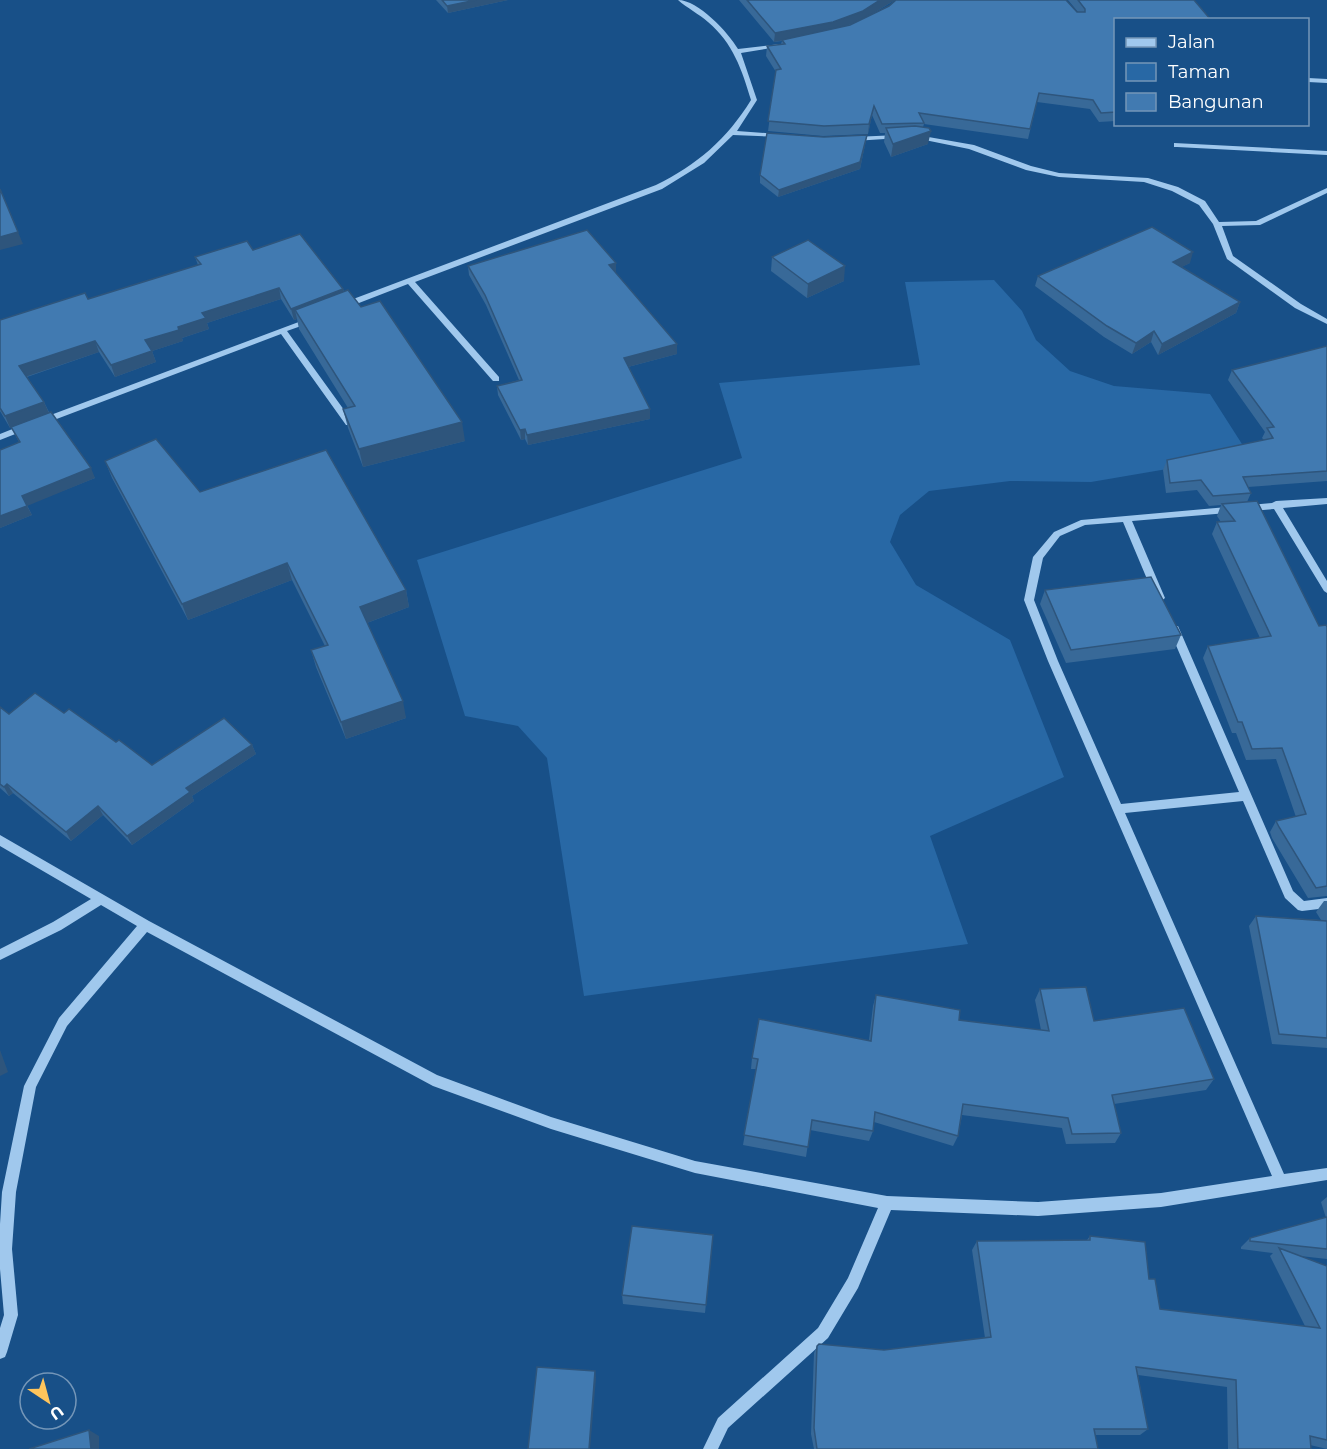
<svg xmlns="http://www.w3.org/2000/svg" width="1327" height="1449" font-family="Montserrat,sans-serif">
<style>
.green{fill:#2868a5}
.lines{fill:none;stroke-linecap:round;stroke-linejoin:round}
.minor{fill:#a0c8ed;fill-rule:evenodd}
.wall{fill:#386998}
.shaded-wall{fill:#2e557c}
.building{fill:#417ab1;stroke:#2e557c;stroke-width:1.5}
</style>
<rect width="100%" height="100%" fill="#185088"/>
<path class="green" d="M994 280 1022 311 1036 340 1070 371 1114 386 1210 394 1249 455 1091 482 1010 481 929 491 900 515 890 542 916 585 1010 640 1064 777 930 836 968 944 584 996 547 758 518 726 465 716 417 560 742 458 719 383 920 365 905 282Z"/>
<g class="lines">
<g class="minor">
<path d="M678 0C698 0 728 32 738 49L780 44V46L778 47 741 53 757 100 737 131 779 134 783 136 781 137 733 135 704 163 662 189 415 282 499 377V381H493L408 284 346 308H340V304L656 185C697 165 727 139 751 100 742 70 733 43 708 22 699 14 687 8 678 0Z"/>
<path d="M1308 78 1327 79V83L1308 82Z"/>
<path d="M898 135 900 136V138L854 141 850 139 854 137Z"/>
<path d="M917 135 974 145 1031 166 1059 173 1148 178 1178 187 1205 201 1219 222 1256 221 1327 188V193L1260 225 1222 226 1233 256 1301 304 1327 319V324L1295 308 1227 259 1213 224 1199 205 1172 191 1144 182 1059 177 1026 170 969 149 915 138V136Z"/>
<path d="M1174 143 1327 151V155L1177 147H1174Z"/>
<path d="M312 317 316 319 315 321 287 331 352 421V425H346L281 334 46 423 43 424 39 421 40 419Z"/>
<path d="M25 424 29 427 28 429 0 440V434Z"/>
<path d="M1327 498V504L1283 508 1327 581V593L1324 591 1274 509 1132 521 1165 598 1160 602 1155 598 1123 522 1085 525 1060 536 1043 558 1034 600 1058 661 1121 804 1239 792 1169 629 1170 626H1178L1293 891 1304 901 1327 898V908L1302 911 1298 910 1285 898 1243 801 1125 813 1284 1174 1327 1168V1180L1161 1207 1038 1216 891 1210 858 1288 828 1338 728 1428 718 1449H703L718 1418 818 1328 848 1278 878 1208 695 1173 551 1129 433 1086 147 932 67 1026 36 1087 16 1192 12 1249 18 1315 7 1352 5 1357 0 1359V1328L4 1315 0 1269V1224L2 1192 24 1086 59 1018 137 926 101 905 61 930 0 960V949L53 922 91 899 0 846V835L149 921 437 1075 551 1117 695 1161 887 1196 1038 1202 1161 1193 1272 1176 1048 661 1024 600 1033 557 1054 532 1081 520 1272 503 1276 501Z"/>
</g>
</g>
<g class="wall">
<path d="M436 0H508L448 13Z"/>
<path d="M739 0H895L867 17 1078 12 1068 0H1194L1116 20V121L1099 122 1090 109 1037 102 1028 139 924 124 923 127 928 144 891 157 884 142 885 133H880L872 115 868 134 823 136 768 131 776 72 766 56 767 46 781 44 782 41 774 42Z"/>
<path d="M867 135 860 169 778 197 760 183V175L824 137Z"/>
<path d="M253 250 343 289 344 292 465 441 363 467 348 428 343 409 348 408 299 329 297 319 294 320 281 299 207 323 209 329 182 338 183 341 152 351 156 362 115 377 99 352 27 377 44 402 49 412 95 478 27 505 32 515 0 528V450L19 442 11 427 10 428 0 411V320L88 299 198 265 195 257Z"/>
<path d="M772 257 844 281 807 298 771 271Z"/>
<path d="M1190 263 1181 267 1240 302 1236 313 1158 355 1151 342 1132 354 1104 337 1035 286 1038 276Z"/>
<path d="M468 266 616 273H615L677 354 628 367 650 409V419L528 445 525 439 521 440 498 395 497 386 519 380 486 305 469 275Z"/>
<path d="M1327 346V481L1248 487 1251 493 1247 502 1319 626 1327 627V896L1308 898 1272 838 1270 832 1276 821 1296 817 1276 759 1246 760 1236 733H1232L1203 658 1208 646 1260 638 1212 534 1217 522H1221L1217 516 1221 505 1209 506 1197 490 1166 493 1163 470 1167 460 1264 440 1262 438 1265 432 1228 380 1232 370Z"/>
<path d="M105 461 200 492 406 590 409 607 367 623 406 718 346 739 316 667 311 650 325 646 292 580 188 620 112 478Z"/>
<path d="M1045 590 1181 635 1175 649 1066 663 1040 604Z"/>
<path d="M0 707 9 714 64 713 116 742 152 765 252 745 256 754 192 796 194 801 132 845 103 815 71 841 13 793 9 796 0 788Z"/>
<path d="M1324 901H1327V1048L1272 1044 1249 926 1256 916 1321 920 1316 912Z"/>
<path d="M1040 989 1094 1021 1214 1079 1206 1090 1114 1104 1121 1133 1115 1143 1066 1144 1062 1128 962 1115 958 1136 953 1146 874 1122 873 1131 869 1141 810 1130 806 1157 743 1145 756 1069H751L752 1058 869 1040 873 1006 876 995 959 1020 1041 1030 1035 1000Z"/>
<path d="M1327 1197V1259L1300 1256 1327 1266V1449L1310 1445 1311 1449H1228L1227 1387 1138 1375 1148 1429 1140 1435H1095L1098 1449H814L811 1434 814 1353 817 1346 884 1350 985 1338 972 1250 977 1241 1087 1240 1090 1236 1149 1279 1160 1309 1305 1326 1270 1256 1273 1253 1241 1249V1247L1250 1238 1326 1218 1321 1202Z"/>
<path d="M713 1235 705 1313 623 1304 622 1295Z"/>
</g>
<g class="shaded-wall">
<path d="M476 0H508L448 13 447 6Z"/>
<path d="M880 0H895L862 20 832 31 774 42 775 33Z"/>
<path d="M874 106 872 115 868 134 869 124Z"/>
<path d="M931 131 928 144 891 157 893 144Z"/>
<path d="M867 135 860 169 778 197 779 190Z"/>
<path d="M18 232 23 244 0 250V237Z"/>
<path d="M1193 252 1190 263 1170 273 1173 262Z"/>
<path d="M616 263V273L609 275V265Z"/>
<path d="M845 266 844 281 807 298 808 284Z"/>
<path d="M279 288 281 299 207 323 209 329 182 338 183 341 149 352 145 340 178 327 202 313Z"/>
<path d="M343 289 345 301 295 310 297 319 294 320 291 309Z"/>
<path d="M1240 302 1236 313 1158 355 1162 344Z"/>
<path d="M1154 331 1151 342 1132 354 1136 343Z"/>
<path d="M95 341 99 352 25 377 19 366Z"/>
<path d="M677 344V354L624 368V358Z"/>
<path d="M152 351 156 362 115 377 111 365Z"/>
<path d="M44 402 49 413 10 428 5 416Z"/>
<path d="M650 409V419L528 445 527 435Z"/>
<path d="M462 422 465 441 363 467 359 449Z"/>
<path d="M525 429V439L521 440 520 430Z"/>
<path d="M91 468 95 478 27 506 22 496Z"/>
<path d="M27 506 32 515 0 528V516Z"/>
<path d="M287 563 292 580 188 620 182 604Z"/>
<path d="M406 590 409 607 364 624 360 607Z"/>
<path d="M403 701 406 718 346 739 341 722Z"/>
<path d="M252 745 256 754 192 796 194 801 132 845 127 836 186 788Z"/>
<path d="M7 784 13 793 9 796 4 787Z"/>
<path d="M98 806 103 815 71 841 66 832Z"/>
<path d="M0 1050 8 1072 0 1076Z"/>
<path d="M595 1371 596 1378 590 1449H589Z"/>
<path d="M89 1430 99 1436V1449H91Z"/>
</g>
<g class="building">
<path d="M442 0H476L447 6Z"/>
<path d="M747 0H880L863 11 833 22 775 33Z"/>
<path d="M896 0H1066L1077 12H1085V9L1078 0H1194L1211 20H1116V112L1101 113 1093 100 1039 93 1030 129 919 113 924 123 882 124 874 106 869 124 824 126 768 121 776 70 781 69 767 46 785 44 782 40 850 25 889 6Z"/>
<path d="M915 126 929 128 931 131 893 144 886 128Z"/>
<path d="M767 133 824 137 867 135 860 162 779 190 760 175Z"/>
<path d="M0 189 18 232 0 237Z"/>
<path d="M1152 227 1193 252 1173 262 1240 302 1162 344 1154 331 1136 343 1107 326 1038 276Z"/>
<path d="M587 230 616 263 609 265 677 344 624 358 650 409 527 435 525 429 520 430 497 386 522 380 485 295 468 266Z"/>
<path d="M300 234 343 289 291 309 279 288 202 313 206 318 178 327 179 330 145 340 152 351 111 365 95 341 19 366 44 402 5 416 0 408V320L85 293 88 299 201 264 195 257 247 241 253 250Z"/>
<path d="M808 240 845 266 808 284 772 257Z"/>
<path d="M348 290 361 307 380 301 462 422 359 449 343 409 355 406 295 310Z"/>
<path d="M1327 346V471L1243 477 1251 493 1213 496 1201 480 1170 483 1167 460 1273 438 1267 428 1274 427 1232 370Z"/>
<path d="M51 412 91 468 22 496 27 506 0 516V450L20 442 11 427Z"/>
<path d="M156 439 200 492 326 450 406 590 360 607 403 701 341 722 311 650 328 645 287 563 182 604 105 461Z"/>
<path d="M1257 501 1319 626 1326 625 1327 627V886L1316 888 1279 827 1276 821 1306 814 1282 748 1252 749 1242 722H1238L1208 646 1271 636 1217 522 1235 521 1222 504Z"/>
<path d="M1151 577 1181 635 1071 650 1045 590Z"/>
<path d="M35 693 64 713 69 709 116 742 119 740 152 765 224 718 252 745 186 788 190 792 127 836 98 806 66 832 7 784 4 787 0 784V707L9 714Z"/>
<path d="M1256 916 1327 921V1038L1279 1034Z"/>
<path d="M1086 987 1094 1021 1184 1008 1214 1079 1112 1095 1121 1133 1072 1134 1068 1118 963 1104 958 1136 875 1112 873 1131 812 1120 808 1147 744 1135 758 1059 752 1058 759 1019 871 1041 876 995 960 1010 959 1020 1049 1031 1040 989Z"/>
<path d="M1327 1217V1249L1250 1241V1238Z"/>
<path d="M632 1226 713 1235 706 1305 622 1295Z"/>
<path d="M1090 1236 1145 1242 1149 1279H1155L1160 1309 1320 1328 1279 1248 1327 1266V1440L1310 1436 1311 1449H1238L1236 1380 1136 1367 1148 1429H1094L1098 1449H817L814 1428 817 1346 819 1344 884 1350 991 1337 977 1241 1090 1240Z"/>
<path d="M537 1367 595 1371 589 1449H528Z"/>
<path d="M89 1430 91 1449H29Z"/>
</g>
<rect x="1114" y="18" width="195" height="108" fill="#185088" stroke="#7496b8" stroke-width="1.5"/>
<rect x="1126" y="38" width="30" height="9" fill="#a0c8ed" stroke="#7496b8" stroke-width="1.5"/>
<text x="1168" y="48" font-size="18" fill="#ffffff">Jalan</text>
<rect x="1126" y="63" width="30" height="18" fill="#2868a5" stroke="#7496b8" stroke-width="1.5"/>
<text x="1168" y="78" font-size="18" fill="#ffffff">Taman</text>
<rect x="1126" y="93" width="30" height="18" fill="#417ab1" stroke="#7496b8" stroke-width="1.5"/>
<text x="1168" y="108" font-size="18" fill="#ffffff">Bangunan</text>
<g transform="translate(48 1401) rotate(144)"><circle r="28" fill="#185088" stroke="#7496b8" stroke-width="1.5"/>
<path d="M0-4.5L10 22L0 15L-10 22Z" fill="#ffc55c"/>
<text y="-9" font-size="16" font-weight="bold" text-anchor="middle" fill="#ffffff">U</text>
</g>
</svg>
